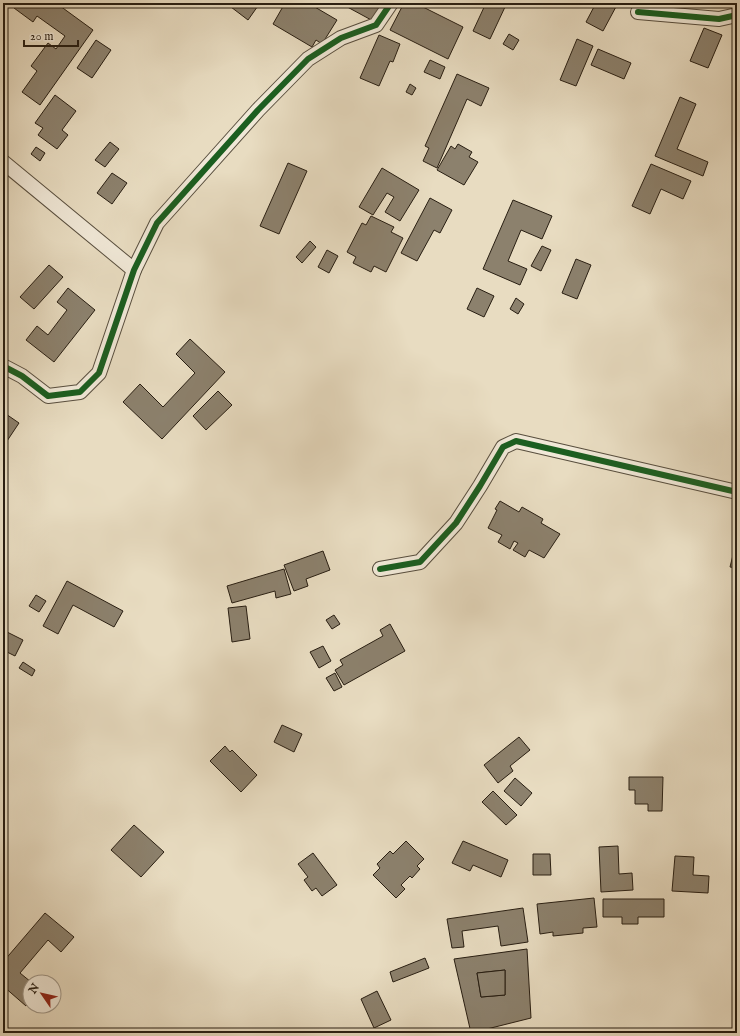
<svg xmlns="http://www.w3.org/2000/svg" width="740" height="1036" font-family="'IM FELL English',serif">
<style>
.building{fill:#8c816d;stroke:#281e12;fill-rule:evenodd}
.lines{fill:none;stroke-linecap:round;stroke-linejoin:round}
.street-casing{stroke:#584e3e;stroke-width:16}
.street{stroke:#f0e8d7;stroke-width:14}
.cycleway-casing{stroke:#f0e8d7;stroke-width:8}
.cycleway{stroke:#1b5e20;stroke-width:6}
</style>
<rect width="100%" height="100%" fill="#e8dcc1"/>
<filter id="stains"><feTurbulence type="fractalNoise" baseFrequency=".005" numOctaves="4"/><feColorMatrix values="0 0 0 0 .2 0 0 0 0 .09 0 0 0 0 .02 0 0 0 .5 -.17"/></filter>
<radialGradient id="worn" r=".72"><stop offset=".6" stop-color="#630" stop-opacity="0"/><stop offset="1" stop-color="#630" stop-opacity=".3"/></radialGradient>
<g class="building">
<path d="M18 3H56L93 30 40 105 22 92 37 71 31 66 48 43 56 49 65 36 37 16 33 22 14 8Z"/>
<path d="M234 3H260L248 20 231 7Z"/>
<path d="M285 3H308L337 20 322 44 316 40 312 47 273 24Z"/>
<path d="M340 3H385L375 22Z"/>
<path d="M404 3H415L463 27 448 59 390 30Z"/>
<path d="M486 3H497L505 7 490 39 473 31Z"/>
<path d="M596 3H618L603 31 586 22Z"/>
<path d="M704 28 722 35 708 68 690 61Z"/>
<path d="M509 34 519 40 513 50 503 44Z"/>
<path d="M379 35 400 44 393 62 390 61 379 86 360 78Z"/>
<path d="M577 39 593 46 576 86 560 80Z"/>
<path d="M96 40 111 50 92 78 77 68Z"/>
<path d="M598 49 631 63 624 79 591 65Z"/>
<path d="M430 60 445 67 440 79 424 72Z"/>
<path d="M457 74 489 88 481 106 467 99 437 168 423 161 429 148 425 146Z"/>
<path d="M410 84 416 88 412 95 406 92Z"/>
<path d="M55 95 76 111 62 130 68 135 57 149 38 135 43 128 35 123Z"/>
<path d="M680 97 696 104 677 149 708 162 703 176 655 156Z"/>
<path d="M110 142 119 149 105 167 95 160Z"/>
<path d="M458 144 472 152 469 157 478 162 464 185 437 170 451 146 455 149Z"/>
<path d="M36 147 45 153 40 161 31 154Z"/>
<path d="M288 163 307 171 279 234 260 226Z"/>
<path d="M651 164 691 181 683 199 661 189 650 214 632 206Z"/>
<path d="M382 168 419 190 400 221 385 212 394 197 387 193 373 215 359 207Z"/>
<path d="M112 173 127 183 112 204 97 193Z"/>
<path d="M430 198 452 210 440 233 434 230 417 261 401 253Z"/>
<path d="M513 200 552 216 542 239 521 230 508 261 527 269 520 285 483 269Z"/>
<path d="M371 216 394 227 391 232 403 238 386 272 374 266 371 272 353 263 356 257 347 252 362 223 366 225Z"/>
<path d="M310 241 316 247 302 263 296 257Z"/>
<path d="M542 246 551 250 541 271 531 266Z"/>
<path d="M327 250 338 256 329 273 318 267Z"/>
<path d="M576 259 591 265 577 299 562 293Z"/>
<path d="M49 265 63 277 34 309 20 297Z"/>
<path d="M68 288 95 310 54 362 26 340 37 326 48 335 67 310 57 302Z"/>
<path d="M477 288 494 296 484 317 467 309Z"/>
<path d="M516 298 524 304 518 314 510 309Z"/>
<path d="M190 339 225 372 162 439 123 402 140 384 163 407 195 373 176 354Z"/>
<path d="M218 391 232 405 206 430 193 416Z"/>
<path d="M3 412 19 423 3 447Z"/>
<path d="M500 501 519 512 522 507 543 519 541 523 560 534 544 558 529 550 525 557 513 550 518 543 514 541 510 549 498 542 502 535 488 528 497 510 495 509Z"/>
<path d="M737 539V568L730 567Z"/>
<path d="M323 551 330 570 306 579 308 586 294 591 284 565Z"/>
<path d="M284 569 291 594 276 598 275 591 232 603 227 586Z"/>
<path d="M67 581 123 611 114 627 73 605 58 634 43 626Z"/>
<path d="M36 595 46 601 39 612 29 606Z"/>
<path d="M246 606 250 639 232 642 228 608Z"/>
<path d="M334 615 340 624 332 629 326 620Z"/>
<path d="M390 624 405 651 344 685 335 670 343 665 340 660 383 636 380 630Z"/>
<path d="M7 632 23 640 15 656 3 650V639Z"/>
<path d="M323 646 331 661 319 668 310 652Z"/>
<path d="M23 662 35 670 32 676 19 668Z"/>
<path d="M335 673 342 687 334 691 326 678Z"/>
<path d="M282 725 302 734 294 752 274 742Z"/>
<path d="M519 737 530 750 510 766 513 771 498 783 484 765Z"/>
<path d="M225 746 230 752 232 750 257 775 241 792 210 761Z"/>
<path d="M629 777H663L662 811H648V804H635V790H629Z"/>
<path d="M515 778 532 793 521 806 504 791Z"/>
<path d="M493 791 517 815 506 825 482 802Z"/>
<path d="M134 825 164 852 141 877 111 850Z"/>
<path d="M406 841 424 859 417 866 420 869 412 878 410 876 401 885 405 889 396 898 373 875 380 868 377 864 390 851 393 854Z"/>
<path d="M463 841 508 860 501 877 473 865 470 871 452 863Z"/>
<path d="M618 846 619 874 632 873 633 890 601 892 599 847Z"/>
<path d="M313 853 337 885 322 896 316 888 312 891 304 880 308 877 298 864Z"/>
<path d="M533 854H550L551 875H533Z"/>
<path d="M675 856 694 857 693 875 709 876 708 893 672 891Z"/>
<path d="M594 898 597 927 583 928V933L553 936V932L540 934 537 904Z"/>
<path d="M603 899H664V917H638V924H622V917H603Z"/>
<path d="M523 908 528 942 501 946 498 926 462 931 464 947 452 948 447 919Z"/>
<path d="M45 913 74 937 61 952 48 940 20 973 31 982H30V1002L26 1006 3 986V962Z"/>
<path d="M527 949 531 1018 471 1033 454 959ZM505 970V995L481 997 477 973Z"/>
<path d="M425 958 429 968 393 982 390 972Z"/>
<path d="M505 970V995L481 997 477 973Z"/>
<path d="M377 991 391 1020 374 1028 361 999Z"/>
</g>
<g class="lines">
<defs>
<g id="street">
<path d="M638 12 719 19 737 15"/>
<path d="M3 162 134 270"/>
<path d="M3 366 22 376 48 396 80 392 99 373 134 270 157 223 258 110 308 59 341 38 376 25 391 3"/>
<path d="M380 569 420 562 456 523 480 486 503 447 516 441 737 492"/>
</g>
</defs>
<use href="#street" class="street-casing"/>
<use href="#street" class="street"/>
<defs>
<g id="cycleway">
<path d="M638 12 719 19 737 15"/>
<path d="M3 366 22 376 48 396 80 392 99 373 134 270 157 223 258 110 308 59 341 38 376 25 391 3"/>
<path d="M380 569 420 562 456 523 480 486 503 447 516 441 737 492"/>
</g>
</defs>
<use href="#cycleway" class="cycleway-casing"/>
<use href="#cycleway" class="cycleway"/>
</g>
<rect width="740" height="1036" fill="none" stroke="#e8dcc1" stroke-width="16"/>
<rect x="4" y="4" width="732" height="1028" fill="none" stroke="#281e12" stroke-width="2"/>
<rect x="8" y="8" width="724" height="1020" fill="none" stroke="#281e12"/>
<g transform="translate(42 994) rotate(304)"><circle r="19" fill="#f0e8d7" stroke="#a09788"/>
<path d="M0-3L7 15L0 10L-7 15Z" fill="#8f2418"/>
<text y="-6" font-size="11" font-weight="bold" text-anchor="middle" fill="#281e12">N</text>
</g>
<path d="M24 40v6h54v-6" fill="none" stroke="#281e12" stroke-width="2"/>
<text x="30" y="40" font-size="12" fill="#281e12" stroke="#f0e8d7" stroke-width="3" paint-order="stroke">20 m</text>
<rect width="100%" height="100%" filter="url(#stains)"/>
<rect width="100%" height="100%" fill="url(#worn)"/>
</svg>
